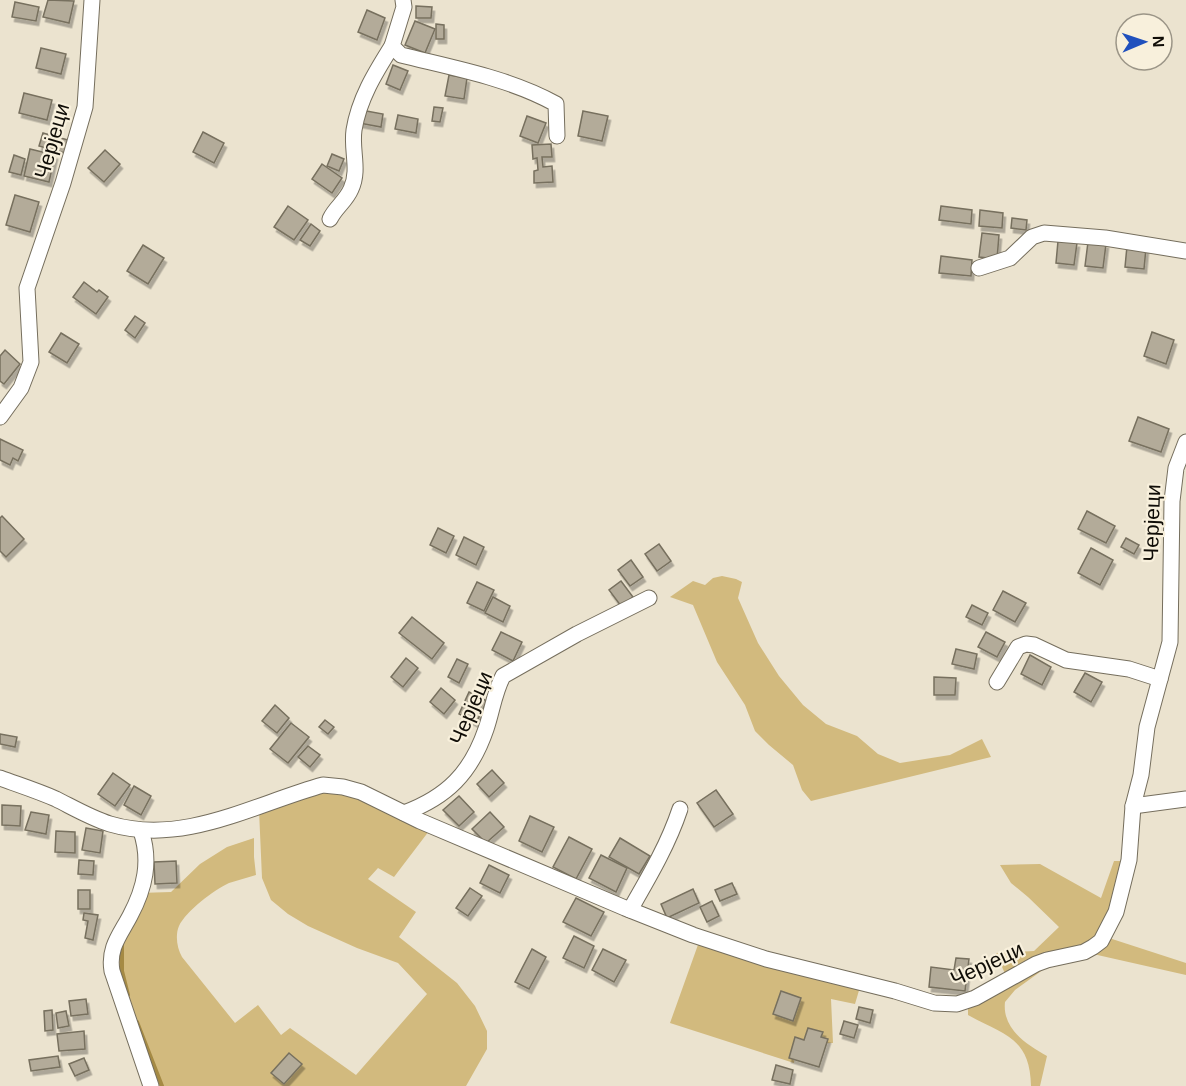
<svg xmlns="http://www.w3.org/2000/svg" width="1186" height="1086" font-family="Helvetica,sans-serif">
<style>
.green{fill:#d2ba7e}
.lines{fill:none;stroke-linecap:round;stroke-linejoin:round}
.stream{stroke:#a58a44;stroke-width:4}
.building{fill:#b3ab99;stroke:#77705e;stroke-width:1.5;filter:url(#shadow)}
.minor-casing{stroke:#756e5d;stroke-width:17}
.minor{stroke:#fff;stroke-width:15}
.labels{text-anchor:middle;stroke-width:4.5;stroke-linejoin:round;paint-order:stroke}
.street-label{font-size:21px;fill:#100d07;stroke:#f8f0dc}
</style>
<defs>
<filter id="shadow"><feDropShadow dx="2.5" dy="4.5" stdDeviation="0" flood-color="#0004"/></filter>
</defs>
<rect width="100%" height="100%" fill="#ebe3cf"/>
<g class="green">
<path d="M722 576 736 579 742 582 738 598 758 643 779 676 803 705 826 724 857 736 878 754 900 763 950 755 982 739 991 757 811 801 802 790 793 765 769 745 755 731 745 705 717 662 693 605 670 597 693 581 705 585 713 578Z"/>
<path d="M335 792 350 794 429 831 394 877 378 868 368 879 416 912 399 937 457 983 475 1006 487 1031V1049L466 1086H148L107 961 139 893 171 892 200 864 227 847 254 838V857L256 875C247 878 238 880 229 883 214 890 186 911 179 926 175 935 177 948 182 957L235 1023 258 1005 281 1035 290 1028 356 1075 427 994 398 963 357 948 308 926 288 914 271 900 262 878 259 810 320 793Z"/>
<path d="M1114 861H1123C1117 883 1113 914 1099 932 1086 950 1028 967 1006 976L996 953 1034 951 1059 927 1028 897 1011 883 1000 865 1040 864 1101 898Z"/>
<path d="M1109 938 1186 963V975L1093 954Z"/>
<path d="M699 942 860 987 855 1004 831 999 833 1043 796 1044 794 1063 670 1023Z"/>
<path d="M1051 964 1015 990 1005 1002C1002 1029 1027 1045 1047 1056L1040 1086H1031C1030 1037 1004 1035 968 1015V1007Z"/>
</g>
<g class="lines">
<g class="stream">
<path d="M122 944V971L128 995"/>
<path d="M137 1022 162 1086"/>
</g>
</g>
<g class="building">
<path d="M48 0 74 1 69 23 43 17Z"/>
<path d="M15 2 39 7 36 21 12 17Z"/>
<path d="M416 6 432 7 431 18H416Z"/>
<path d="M367 10 385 18 377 40 358 32Z"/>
<path d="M415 21 435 29 425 53 405 45Z"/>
<path d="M436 24 444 25V39H436Z"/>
<path d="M41 48 66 54 61 74 36 68Z"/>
<path d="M393 65 408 71 400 90 386 84Z"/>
<path d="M449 75 467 78 464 99 445 96Z"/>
<path d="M24 93 52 100 47 120 19 113Z"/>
<path d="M434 107 443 108 440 122 432 121Z"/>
<path d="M361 110 383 114 381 127 359 123Z"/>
<path d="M583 111 608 116 602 141 578 136Z"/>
<path d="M398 115 418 119 416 133 395 129Z"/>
<path d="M527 116 546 123 538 143 520 136Z"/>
<path d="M203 132 224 143 214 163 193 152Z"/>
<path d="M43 133 68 140 65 153 39 146Z"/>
<path d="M551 144 552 157H542L543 167 552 166 553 182 534 183V171L538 170 537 158 533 159 532 145Z"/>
<path d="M30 149 55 155 49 182 24 176Z"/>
<path d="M105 150 120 164 104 182 88 168Z"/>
<path d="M332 154 344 159 339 171 327 166Z"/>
<path d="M14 155 25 159 21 175 9 172Z"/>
<path d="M322 164 342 178 332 193 312 179Z"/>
<path d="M15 195 39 202 30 232 6 225Z"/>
<path d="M288 206 308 220 294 240 274 227Z"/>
<path d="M941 206 972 210 971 224 939 220Z"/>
<path d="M980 210 1003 213 1002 228 979 226Z"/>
<path d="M1012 218 1027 220 1026 230 1011 228Z"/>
<path d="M311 224 320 231 310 246 300 240Z"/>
<path d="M982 233 999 235 997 259 979 257Z"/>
<path d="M1058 241 1077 243 1074 265 1056 263Z"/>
<path d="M1088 242 1106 244 1103 268 1085 266Z"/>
<path d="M143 245 164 258 148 284 127 271Z"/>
<path d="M1127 246 1146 248 1144 269 1125 267Z"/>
<path d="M941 256 972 260 971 276 939 273Z"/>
<path d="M84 282 97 292 99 290 108 297 96 314 73 297Z"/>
<path d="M135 316 145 323 135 338 125 330Z"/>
<path d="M1152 332 1174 340 1166 364 1144 356Z"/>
<path d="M61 333 79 344 67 363 49 352Z"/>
<path d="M5 350 20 364 4 384 0 381V356Z"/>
<path d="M1138 417 1169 429 1161 452 1129 441Z"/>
<path d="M0 439 23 450 18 461 13 458 10 465 0 460Z"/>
<path d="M1087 511 1115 526 1106 543 1078 529Z"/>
<path d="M2 516 24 539 6 557 0 551V518Z"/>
<path d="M438 528 454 536 446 553 430 545Z"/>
<path d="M464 537 484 547 476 565 456 555Z"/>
<path d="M1126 538 1139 545 1134 554 1121 547Z"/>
<path d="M659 544 671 561 657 571 645 554Z"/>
<path d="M1091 548 1113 560 1100 585 1078 573Z"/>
<path d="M631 560 643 577 630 586 618 570Z"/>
<path d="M621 581 633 597 621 606 609 590Z"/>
<path d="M477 582 494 590 484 611 467 603Z"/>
<path d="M1003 591 1026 603 1015 622 993 610Z"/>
<path d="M493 597 510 606 503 622 485 613Z"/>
<path d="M972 605 988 613 982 625 966 617Z"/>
<path d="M412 617 444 643 432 659 399 633Z"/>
<path d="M501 632 522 642 513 661 492 650Z"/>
<path d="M986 632 1005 642 997 657 978 647Z"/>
<path d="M956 649 977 654 974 669 952 664Z"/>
<path d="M1030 655 1051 667 1042 685 1021 674Z"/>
<path d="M406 658 418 668 403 687 391 677Z"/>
<path d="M457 659 468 664 459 683 448 677Z"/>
<path d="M1085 673 1102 682 1091 702 1074 692Z"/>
<path d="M934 677 956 678 955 695H934Z"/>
<path d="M441 688 455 700 444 714 430 702Z"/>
<path d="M469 692 487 701 476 723 459 714Z"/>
<path d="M275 705 289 718 277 733 262 721Z"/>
<path d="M325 720 334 727 328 734 319 727Z"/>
<path d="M291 723 309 737 288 763 270 749Z"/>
<path d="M0 734 17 737 15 747 0 744Z"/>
<path d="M308 746 320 755 310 767 298 757Z"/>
<path d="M492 770 504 783 489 797 477 784Z"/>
<path d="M113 773 130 785 115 806 98 794Z"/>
<path d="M134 786 151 796 141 815 124 805Z"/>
<path d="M716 790 733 814 714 827 697 803Z"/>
<path d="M459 796 474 812 459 826 443 810Z"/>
<path d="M2 805 21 806 20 826 2 825Z"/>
<path d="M31 812 49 815 46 834 25 830Z"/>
<path d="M490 812 504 827 486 843 472 829Z"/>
<path d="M530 816 554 827 542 852 519 841Z"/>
<path d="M86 828 103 831 100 853 82 850Z"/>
<path d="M56 831 75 832V853L55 852Z"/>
<path d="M569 837 592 849 576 879 553 867Z"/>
<path d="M620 838 650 856 639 874 609 857Z"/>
<path d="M601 855 627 868 616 892 589 878Z"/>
<path d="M79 860 94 861 93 875 78 874Z"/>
<path d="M176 861 177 883 155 884 154 862Z"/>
<path d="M489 865 509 875 500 893 480 883Z"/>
<path d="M732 883 737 894 720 901 715 890Z"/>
<path d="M470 888 482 896 468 916 456 908Z"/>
<path d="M693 889 699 903 667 918 661 904Z"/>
<rect x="78" y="890" width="12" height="19"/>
<path d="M576 898 604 912 591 936 563 922Z"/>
<path d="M712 901 719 916 707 922 700 907Z"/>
<path d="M84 913 98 915 93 940 85 938 88 921 83 920Z"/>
<path d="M574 936 594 946 584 968 563 958Z"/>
<path d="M532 949 546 957 529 989 515 982Z"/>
<path d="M603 949 626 960 614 982 592 970Z"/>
<path d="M956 958 969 959 965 991 929 987 931 967 954 970Z"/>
<path d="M781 991 801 998 793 1021 773 1014Z"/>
<path d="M86 999 88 1014 71 1016 69 1001Z"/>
<path d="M859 1007 873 1010 870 1023 856 1019Z"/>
<path d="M52 1010 53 1030 45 1031 44 1011Z"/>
<path d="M66 1011 69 1026 58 1028 56 1013Z"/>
<path d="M844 1021 858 1025 854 1038 840 1034Z"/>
<path d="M808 1028 823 1032 821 1037 828 1039 819 1067 789 1058 795 1037 804 1040Z"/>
<path d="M84 1031 85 1049 59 1051 57 1034Z"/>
<path d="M289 1053 302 1064 284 1084 271 1073Z"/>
<path d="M58 1056 60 1067 31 1071 29 1060Z"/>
<path d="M84 1058 89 1070 75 1076 69 1064Z"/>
<path d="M776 1065 793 1070 790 1084 772 1080Z"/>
</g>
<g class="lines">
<defs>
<g id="minor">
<path d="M403 0 404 7 392 46 401 55C453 68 509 78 556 104L557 136"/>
<path d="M330 219C335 208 346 201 351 189 360 170 351 150 354 130 359 99 375 73 392 46"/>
<path d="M979 268 1010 258 1032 237 1044 233 1105 238 1186 251"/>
<path d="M0 417 21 388 31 362 27 288 63 183 85 107 92 0"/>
<path d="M997 682 1018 647 1026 644 1034 645 1066 660 1129 669 1160 679"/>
<path d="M0 778C19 785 38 791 56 799 74 808 91 818 110 824 184 846 254 804 323 785L343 787 361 792 420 821 625 908 693 935 766 959 895 991 934 1003 957 1004 975 998 1036 964 1047 960 1084 952 1093 947 1101 941 1116 912 1129 860 1133 806 1141 775 1147 727 1170 642 1172 501 1176 468 1186 442"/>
<path d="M1133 806 1186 799"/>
<path d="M404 813C447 797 471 773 486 729 492 712 494 693 503 676L577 634 649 598"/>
<path d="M141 831C151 861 145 888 130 916 120 935 108 948 112 971L151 1086"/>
<path d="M630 910C649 877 668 845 680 809"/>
</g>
</defs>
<use href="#minor" class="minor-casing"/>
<use href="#minor" class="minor"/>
</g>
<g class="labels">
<g class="street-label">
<text transform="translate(52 141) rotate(-74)" y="7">Черјеци</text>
<text transform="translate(1152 523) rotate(-88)" y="7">Черјеци</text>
<text transform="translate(471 708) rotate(-67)" y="7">Черјеци</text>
<text transform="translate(987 964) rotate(-25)" y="7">Черјеци</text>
</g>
</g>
<g transform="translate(1144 42) rotate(88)"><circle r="28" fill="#f8f0dc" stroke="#9b9587" stroke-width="1.5"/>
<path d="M0-4.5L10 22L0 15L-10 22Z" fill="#2050bd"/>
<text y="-9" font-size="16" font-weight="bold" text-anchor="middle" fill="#100d07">N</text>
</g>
</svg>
